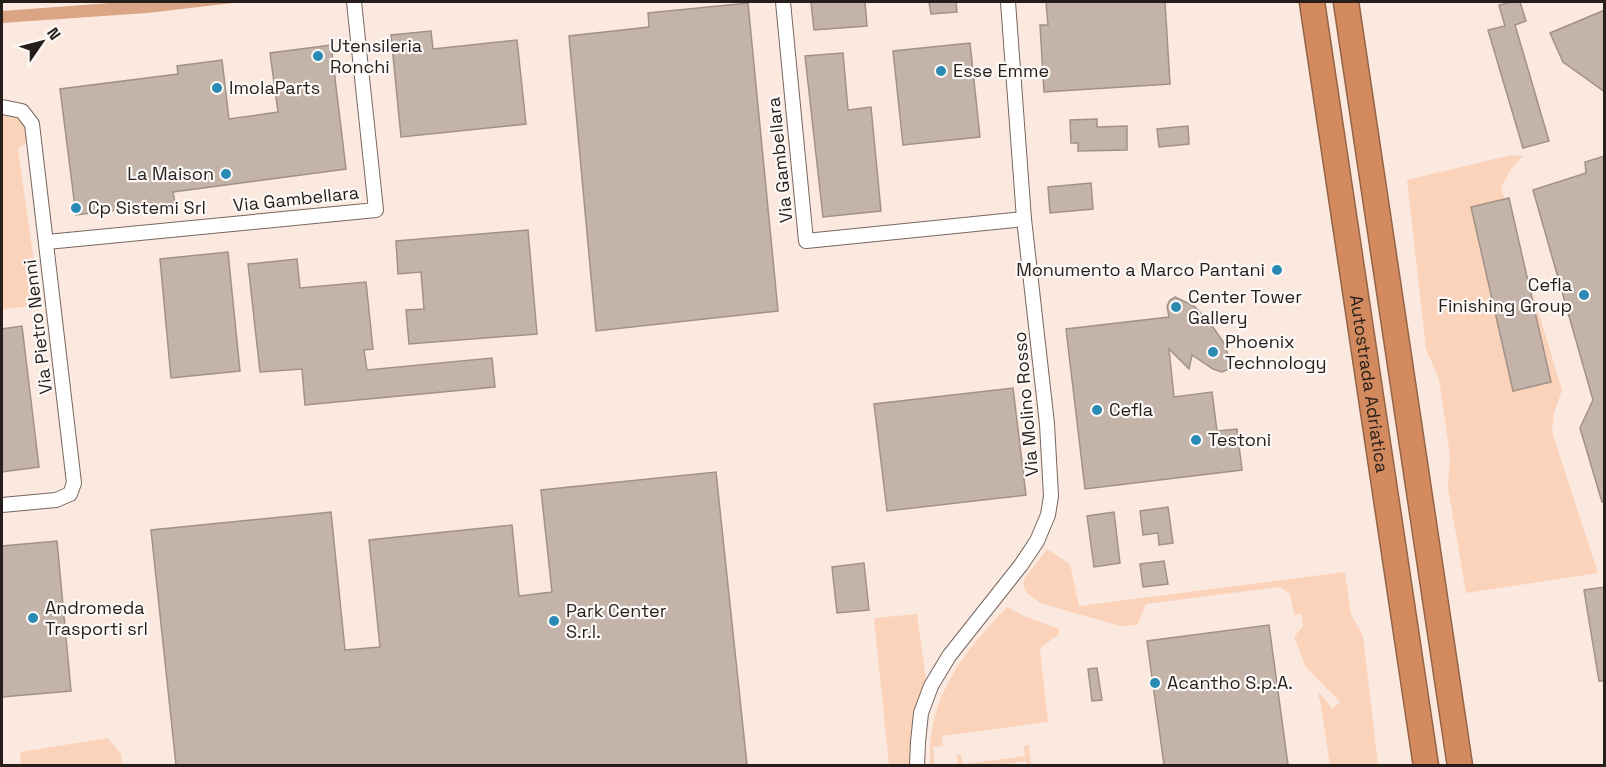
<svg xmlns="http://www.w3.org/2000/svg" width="1606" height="767" font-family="'Space Grotesk',sans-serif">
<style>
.green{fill:#fbd3bb}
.water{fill:#daa585}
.building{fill:#c4b3a9;stroke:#a19187;stroke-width:1.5}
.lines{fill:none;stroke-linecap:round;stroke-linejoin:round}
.minor-casing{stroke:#76675e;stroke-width:16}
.motorway-casing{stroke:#956447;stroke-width:27}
.minor{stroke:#fff;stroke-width:14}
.motorway{stroke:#d28a5e;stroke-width:24}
.poi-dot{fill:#298ab4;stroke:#fdf9f7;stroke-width:2}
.labels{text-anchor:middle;stroke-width:4.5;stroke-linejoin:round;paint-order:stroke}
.poi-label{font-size:18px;fill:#251e1b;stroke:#fdf9f7;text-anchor:start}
.street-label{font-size:18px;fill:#251e1b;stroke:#fdf9f7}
</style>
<rect width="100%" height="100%" fill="#fbe9df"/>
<g class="green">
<path d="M9 114 24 119 32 138 18 149 40 305 2 309V115Z"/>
<path d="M1511 155 1523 156 1511 169 1501 188 1562 390 1554 413 1552 432 1598 573 1466 593 1448 488 1450 456 1439 379 1426 349 1407 180Z"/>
<path d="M1047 549 1070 564 1079 606 1345 572 1351 614 1363 636 1378 765H1330L1320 700 1318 696 1320 693 1332 709 1340 702 1306 667 1294 637 1303 626 1301 614 1294 615 1290 594 1280 587 1146 604 1137 625 1120 626 1040 603 1027 593 1023 585 1025 578Z"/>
<path d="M1007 607 1024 616 1059 629 1058 635 1040 648 1048 722 942 736 943 746 933 747 935 765H930C927 697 962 654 1007 607Z"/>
<path d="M917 614 926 680 914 710 910 765H889L874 618Z"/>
<path d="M108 738 121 754 122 765H21L20 752Z"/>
<path d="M1029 745 1031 765H1027L1026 761 995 766 958 765 957 755H961L963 764 1025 756 1024 746Z"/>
</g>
<path class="water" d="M124 2H242L147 13 2 23V11Z"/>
<g class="building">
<path d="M811 2H865L867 26 814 30Z"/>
<path d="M929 2H956L957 12 931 14Z"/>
<path d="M1046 2H1165L1170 84 1044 92 1040 25H1048Z"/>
<path d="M1512 2H1520L1526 21 1515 25 1549 141 1523 148 1488 30 1505 26 1499 5Z"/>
<path d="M748 3 778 311 596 331 569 36 649 27 648 13Z"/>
<path d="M1605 10V92L1563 62 1550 33Z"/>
<path d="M431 31 433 49 517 40 526 124 401 137 391 35Z"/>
<path d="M970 43 980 137 903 145 893 51Z"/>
<path d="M331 45 346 169 173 192 175 203 76 215 60 89 178 74 177 66 222 60 229 119 278 112 270 53Z"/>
<path d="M843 53 848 110 871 107 881 211 823 217 805 56Z"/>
<path d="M1097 119V127L1127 126V150L1078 151V143H1071L1070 120Z"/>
<path d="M1188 126 1189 144 1159 147 1157 129Z"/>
<path d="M1605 156V501L1602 502 1580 428 1593 400 1533 190 1586 173 1585 162Z"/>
<path d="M1091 183 1093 209 1050 213 1048 187Z"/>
<path d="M1509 198 1551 382 1513 391 1471 207Z"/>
<path d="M528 230 537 334 409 344 406 310 424 309 421 272 398 274 396 241Z"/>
<path d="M228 252 240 371 171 378 160 259Z"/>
<path d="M297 259 300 288 366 282 373 349 364 350 367 370 492 358 495 387 305 405 302 369 260 372 248 264Z"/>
<path d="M1175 297 1194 306 1208 320 1224 343 1231 363 1229 369 1222 372 1213 369 1192 355 1189 369 1169 349 1174 397 1212 392 1217 431 1237 429 1242 470 1085 489 1066 329 1169 317 1167 306 1170 300Z"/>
<path d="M22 326 39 467 2 472V329Z"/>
<path d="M1013 388 1026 495 887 511 874 404Z"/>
<path d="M716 472 747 765H176L151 530 331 512 345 650 380 647 369 540 512 525 519 596 552 592 541 490Z"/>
<path d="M1168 507 1173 543 1159 545 1158 533 1143 535 1140 511Z"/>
<path d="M1114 512 1120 563 1094 567 1087 516Z"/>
<path d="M57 541 71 691 2 697V546Z"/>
<path d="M1164 561 1168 584 1143 587 1140 564Z"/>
<path d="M864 563 869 610 837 613 832 567Z"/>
<path d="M1605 587V681H1599L1584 590Z"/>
<path d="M1269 625 1288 765H1164L1147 641Z"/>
<path d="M1097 668 1102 700 1092 701 1088 669Z"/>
</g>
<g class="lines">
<defs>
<g id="minor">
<path d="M783 2 806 241 1024 219"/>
<path d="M2 107 22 111 32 124 74 483 70 494 56 500 2 505"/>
<path d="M47 242 376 210 354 2"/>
<path d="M917 766 918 742 921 713 931 686 949 656 1021 565 1037 541 1048 515 1051 496 1047 424 1024 219 1008 2"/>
</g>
<g id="motorway">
<path id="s1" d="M1312 2 1426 766"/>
<path d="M1346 2 1460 766"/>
</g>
</defs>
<use href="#minor" class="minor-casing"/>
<use href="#motorway" class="motorway-casing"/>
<use href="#minor" class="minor"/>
<use href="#motorway" class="motorway"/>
</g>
<g class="poi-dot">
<circle cx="318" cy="56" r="6"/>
<circle cx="941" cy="71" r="6"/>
<circle cx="217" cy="88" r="6"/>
<circle cx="226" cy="174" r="6"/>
<circle cx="76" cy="208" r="6"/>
<circle cx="1277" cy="270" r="6"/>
<circle cx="1584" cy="295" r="6"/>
<circle cx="1176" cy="307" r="6"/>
<circle cx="1213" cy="352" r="6"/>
<circle cx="1097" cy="410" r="6"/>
<circle cx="1196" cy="440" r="6"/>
<circle cx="33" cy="618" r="6"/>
<circle cx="554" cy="621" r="6"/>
<circle cx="1155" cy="683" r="6"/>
</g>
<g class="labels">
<g class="poi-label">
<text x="330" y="52">Utensileria<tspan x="330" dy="21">Ronchi</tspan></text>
<text x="953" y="77">Esse Emme</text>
<text x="229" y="94">ImolaParts</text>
<text x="214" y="180" text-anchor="end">La Maison</text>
<text x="88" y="214">Cp Sistemi Srl</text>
<text x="1265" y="276" text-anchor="end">Monumento a Marco Pantani</text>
<text x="1572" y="291" text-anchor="end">Cefla<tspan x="1572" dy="21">Finishing Group</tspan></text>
<text x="1188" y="303">Center Tower<tspan x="1188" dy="21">Gallery</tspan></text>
<text x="1225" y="348">Phoenix<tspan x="1225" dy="21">Technology</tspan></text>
<text x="1109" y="416">Cefla</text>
<text x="1208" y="446">Testoni</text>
<text x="45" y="614">Andromeda<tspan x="45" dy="21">Trasporti srl</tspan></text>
<text x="566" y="617">Park Center<tspan x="566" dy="21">S.r.l.</tspan></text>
<text x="1167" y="689">Acantho S.p.A.</text>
</g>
<g class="street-label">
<text transform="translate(780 160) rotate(-96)" y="6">Via Gambellara</text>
<text transform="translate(296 199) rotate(-6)" y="6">Via Gambellara</text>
<text transform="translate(38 327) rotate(-97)" y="6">Via Pietro Nenni</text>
<text dy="6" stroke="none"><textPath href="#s1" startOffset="386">Autostrada Adriatica</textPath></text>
<text transform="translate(1026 404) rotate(-95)" y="6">Via Molino Rosso</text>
</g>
</g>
<rect width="1606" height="767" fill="none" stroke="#251e1b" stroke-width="6"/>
<g transform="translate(42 42) rotate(55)" stroke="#fdf9f7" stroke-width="4.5" paint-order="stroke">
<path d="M0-4.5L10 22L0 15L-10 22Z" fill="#251e1b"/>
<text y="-9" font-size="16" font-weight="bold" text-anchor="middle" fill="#251e1b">N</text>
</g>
</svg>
